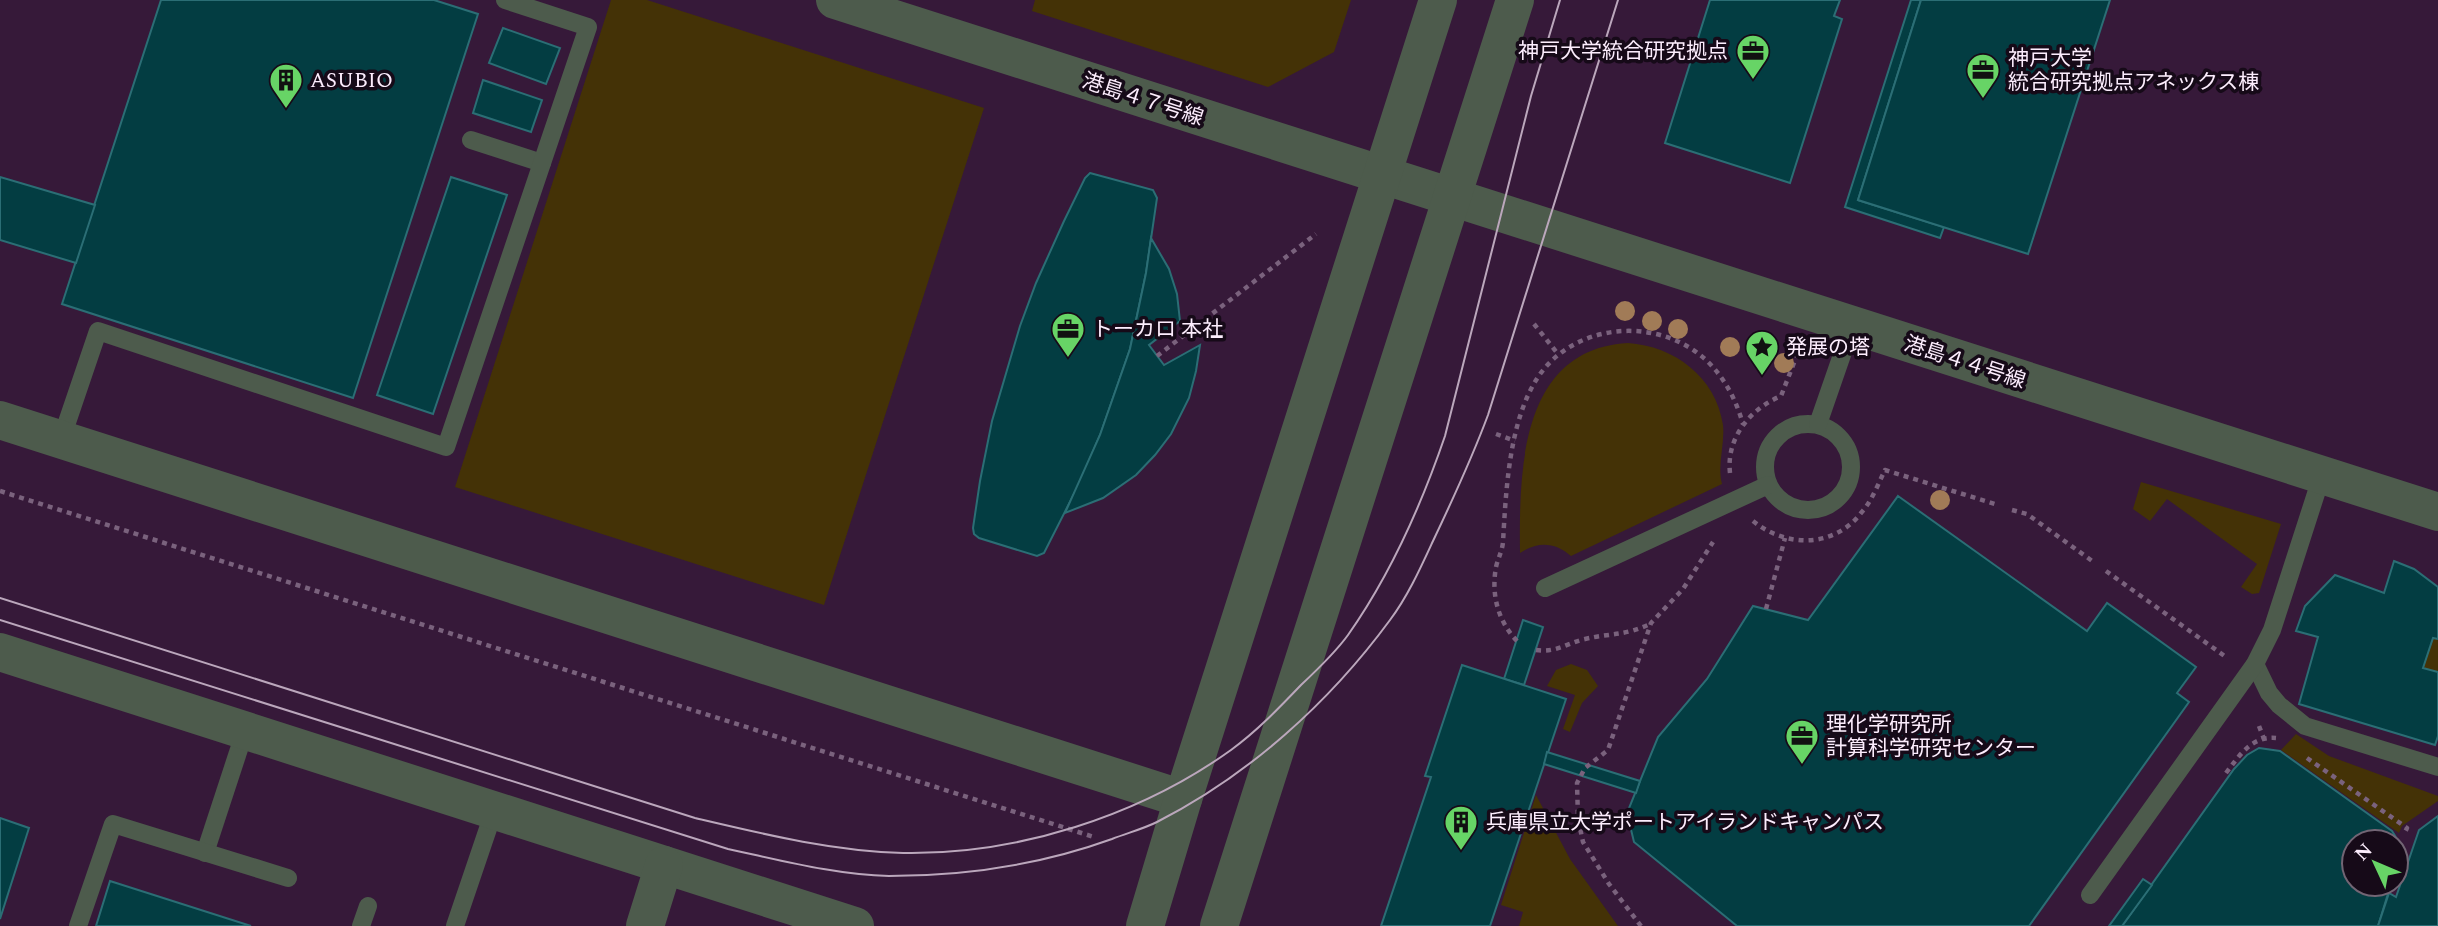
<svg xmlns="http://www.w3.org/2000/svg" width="2438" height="926" font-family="Spectral,'Noto Sans JP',serif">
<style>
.green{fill:#443206}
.building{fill:#033d42;stroke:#2b6e75;stroke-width:2}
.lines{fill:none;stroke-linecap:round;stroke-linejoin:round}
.path{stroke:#7a627d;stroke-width:4.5;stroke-dasharray:5 5;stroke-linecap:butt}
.service{stroke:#4d5b4c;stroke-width:18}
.tertiary{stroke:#4d5b4c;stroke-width:38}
.tram{stroke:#bba7bc;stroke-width:2}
.tree{fill:#a17b57}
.labels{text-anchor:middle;stroke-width:7;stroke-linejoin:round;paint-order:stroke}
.poi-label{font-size:21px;fill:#fcedfd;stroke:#160a18;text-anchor:start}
.street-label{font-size:21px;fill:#fcedfd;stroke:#160a18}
</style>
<rect width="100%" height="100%" fill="#361939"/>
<g class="green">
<path d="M611 0H647L984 108 824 605 455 487Z"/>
<path d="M1035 0H1351L1334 52 1268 87 1032 11Z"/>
<path d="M1628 343C1674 346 1716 377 1723 425 1725 445 1717 464 1722 484L1571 556C1555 542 1538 541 1520 553 1519 471 1520 349 1628 343Z"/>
<path d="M2141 482 2281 524 2259 593 2252 594 2241 587 2257 564 2167 499 2150 521 2133 509Z"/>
<path d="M2433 638 2438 639V672L2423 668Z"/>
<path d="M1571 664 1587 670 1598 686 1582 703 1570 732 1563 729 1575 695 1547 686 1556 670Z"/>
<path d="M2296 734 2329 756 2438 796V801L2402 826 2399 833 2281 750Z"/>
<path d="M1536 795 1570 859 1618 926H1519L1523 912 1501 905Z"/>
</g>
<g class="building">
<path d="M161 0H434L478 14 353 398 62 304Z"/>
<path d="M1710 0H1840L1834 16 1842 19 1790 183 1665 143Z"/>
<path d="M1911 0H1921L1858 200 1944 227 1940 238 1845 207Z"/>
<path d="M1921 0H2110L2028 254 1858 200Z"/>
<path d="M503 28 560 48 546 84 489 63Z"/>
<path d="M483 80 542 100 531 132 473 113Z"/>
<path d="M1090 173 1153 190 1157 198 1146 273 1130 349 1100 435 1079 484 1044 553 1037 556 979 538 974 534 973 528 980 481 992 421 1020 326 1036 283 1064 221 1085 178Z"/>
<path d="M0 177 95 205 76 263 0 240Z"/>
<path d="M451 177 507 195 433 414 377 395Z"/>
<path d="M1151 238 1169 269 1177 294 1180 321 1149 345 1164 365 1200 345 1196 371 1189 398 1171 434 1155 455 1136 475 1103 498 1065 513 1100 435 1130 349 1146 273Z"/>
<path d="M1898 496 2087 631 2107 603 2196 667 2177 693 2189 702 2029 926H1737L1634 842 1627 813 1658 737 1707 679 1753 606 1808 620Z"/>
<path d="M2394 561 2414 569 2438 587V639L2433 638 2423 668 2438 672V736L2435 745 2299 704 2318 637 2296 631 2305 606 2335 575 2384 593Z"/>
<path d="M1523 620 1543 627 1524 685 1504 679Z"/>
<path d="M1462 665 1566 699 1490 926H1381L1431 777 1425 776Z"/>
<path d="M2259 748 2280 751 2392 831 2397 839 2400 852 2396 870V842H2354V884H2391L2378 926H2122L2234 769 2247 755Z"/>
<path d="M1547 752 1640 781 1636 793 1544 764Z"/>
<path d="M2438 816V926H2378L2389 893 2396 897 2419 830Z"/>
<path d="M0 818 29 828 0 919Z"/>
<path d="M2143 879 2152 885 2122 926H2109Z"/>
<path d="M110 881 251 926H96Z"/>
</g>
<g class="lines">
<g class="path">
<path d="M1534 324 1558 354"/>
<path d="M1157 356 1316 234"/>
<path d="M1496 434 1515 441"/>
<path d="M1730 473C1726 438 1750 409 1781 396L1799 350"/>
<path d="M0 491 1094 837"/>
<path d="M2012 510 2027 514 2095 563"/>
<path d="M1753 521C1786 548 1834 548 1861 513 1872 501 1878 484 1885 470L1995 504"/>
<path d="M2106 571 2226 657"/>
<path d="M1766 609 1785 538"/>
<path d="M1517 641C1498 621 1491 595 1496 567 1498 558 1502 552 1503 542 1506 490 1509 421 1538 377 1575 322 1658 316 1706 360 1725 378 1736 400 1743 424"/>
<path d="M1536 650C1556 653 1567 643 1585 639 1611 633 1624 636 1650 624"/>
<path d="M2259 726 2264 739"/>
<path d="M2307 758 2407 828 2404 834"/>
<path d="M2226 773C2240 755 2251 736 2276 738"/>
<path d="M1641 926 1609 884 1583 842 1578 819 1577 783 1585 768 1608 750 1651 623 1683 589 1713 542"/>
</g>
<g class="service">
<path d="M471 140 542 163"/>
<circle cx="1808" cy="467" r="43"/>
<path d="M1818 424 1852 326"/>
<path d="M61 440 98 331 446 447 588 27 505 0"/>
<path d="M1545 588 1768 485"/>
<path d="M2255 664 2269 693 2279 705 2305 726 2438 767"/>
<path d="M205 853 245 731"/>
<path d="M2090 895 2255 664 2272 630 2322 475"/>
<path d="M78 926 113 824 288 878"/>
<path d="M361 926 368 906"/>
<path d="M455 926 494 811"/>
</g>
<g class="tertiary">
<path d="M835 0 2438 512"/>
<path d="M0 420 1183 799"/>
<path d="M0 652 855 926"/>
<path d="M645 926 664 865"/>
<path d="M1145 926 1183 799 1438 0"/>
<path d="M1219 926 1515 0"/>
</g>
<g class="tram">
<path d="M0 598 695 818C763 834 832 851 903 853 1017 855 1139 816 1231 750 1257 731 1279 708 1301 685 1317 670 1335 653 1348 635 1391 574 1421 506 1445 436L1531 96 1560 0"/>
<path d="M0 620 728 849C780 860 836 875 889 876 966 876 1040 865 1112 839 1127 833 1143 829 1157 822 1249 775 1329 703 1390 620 1408 596 1421 567 1433 541 1453 499 1472 458 1488 415L1618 0"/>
</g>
</g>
<g class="tree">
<circle cx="1625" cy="311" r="10"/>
<circle cx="1652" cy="321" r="10"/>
<circle cx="1678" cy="329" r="10"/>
<circle cx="1730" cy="347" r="10"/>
<circle cx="1758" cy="354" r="10"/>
<circle cx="1784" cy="363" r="10"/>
<circle cx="1940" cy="500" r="10"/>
</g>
<defs>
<symbol id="office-pin" viewBox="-11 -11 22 30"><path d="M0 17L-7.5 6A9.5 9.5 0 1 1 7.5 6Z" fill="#67d466" stroke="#160a18"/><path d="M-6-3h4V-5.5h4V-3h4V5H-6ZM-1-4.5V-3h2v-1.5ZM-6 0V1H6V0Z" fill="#111"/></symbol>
<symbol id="building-pin" viewBox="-11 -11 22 30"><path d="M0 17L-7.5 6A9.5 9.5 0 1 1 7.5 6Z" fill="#67d466" stroke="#160a18"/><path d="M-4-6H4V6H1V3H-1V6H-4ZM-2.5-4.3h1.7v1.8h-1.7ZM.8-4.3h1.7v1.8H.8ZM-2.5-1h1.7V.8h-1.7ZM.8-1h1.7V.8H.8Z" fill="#111"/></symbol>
<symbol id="sight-pin" viewBox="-11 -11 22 30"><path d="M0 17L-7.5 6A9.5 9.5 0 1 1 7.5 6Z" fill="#67d466" stroke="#160a18"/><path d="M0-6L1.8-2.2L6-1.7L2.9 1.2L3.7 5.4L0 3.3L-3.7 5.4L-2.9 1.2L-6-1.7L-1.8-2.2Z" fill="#111"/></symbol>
</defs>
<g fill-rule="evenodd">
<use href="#office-pin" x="1734" y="32" width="38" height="52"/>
<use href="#office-pin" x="1964" y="51" width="38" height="52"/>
<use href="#building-pin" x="267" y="61" width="38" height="52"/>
<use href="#office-pin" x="1049" y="310" width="38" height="52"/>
<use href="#sight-pin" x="1743" y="328" width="38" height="52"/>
<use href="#office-pin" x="1783" y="717" width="38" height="52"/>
<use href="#building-pin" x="1442" y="803" width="38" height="52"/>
</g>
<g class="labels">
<g class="poi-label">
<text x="1728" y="58" text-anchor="end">神戸大学統合研究拠点</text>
<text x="2008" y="65">神戸大学<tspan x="2008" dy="24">統合研究拠点アネックス棟</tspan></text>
<text x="310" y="87">ASUBIO</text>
<text x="1092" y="336">トーカロ 本社</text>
<text x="1786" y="354">発展の塔</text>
<text x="1826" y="731">理化学研究所<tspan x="1826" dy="24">計算科学研究センター</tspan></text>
<text x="1486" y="829">兵庫県立大学ポートアイランドキャンパス</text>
</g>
<g class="street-label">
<text transform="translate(1143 99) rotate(18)" y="7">港島４７号線</text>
<text transform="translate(1965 362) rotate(18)" y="7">港島４４号線</text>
</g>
</g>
<g transform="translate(2375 863) rotate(314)"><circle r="33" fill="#160a18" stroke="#726574" stroke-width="2"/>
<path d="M0-5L12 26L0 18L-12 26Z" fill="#67d466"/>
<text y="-10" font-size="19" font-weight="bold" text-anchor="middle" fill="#fcedfd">N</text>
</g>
</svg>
